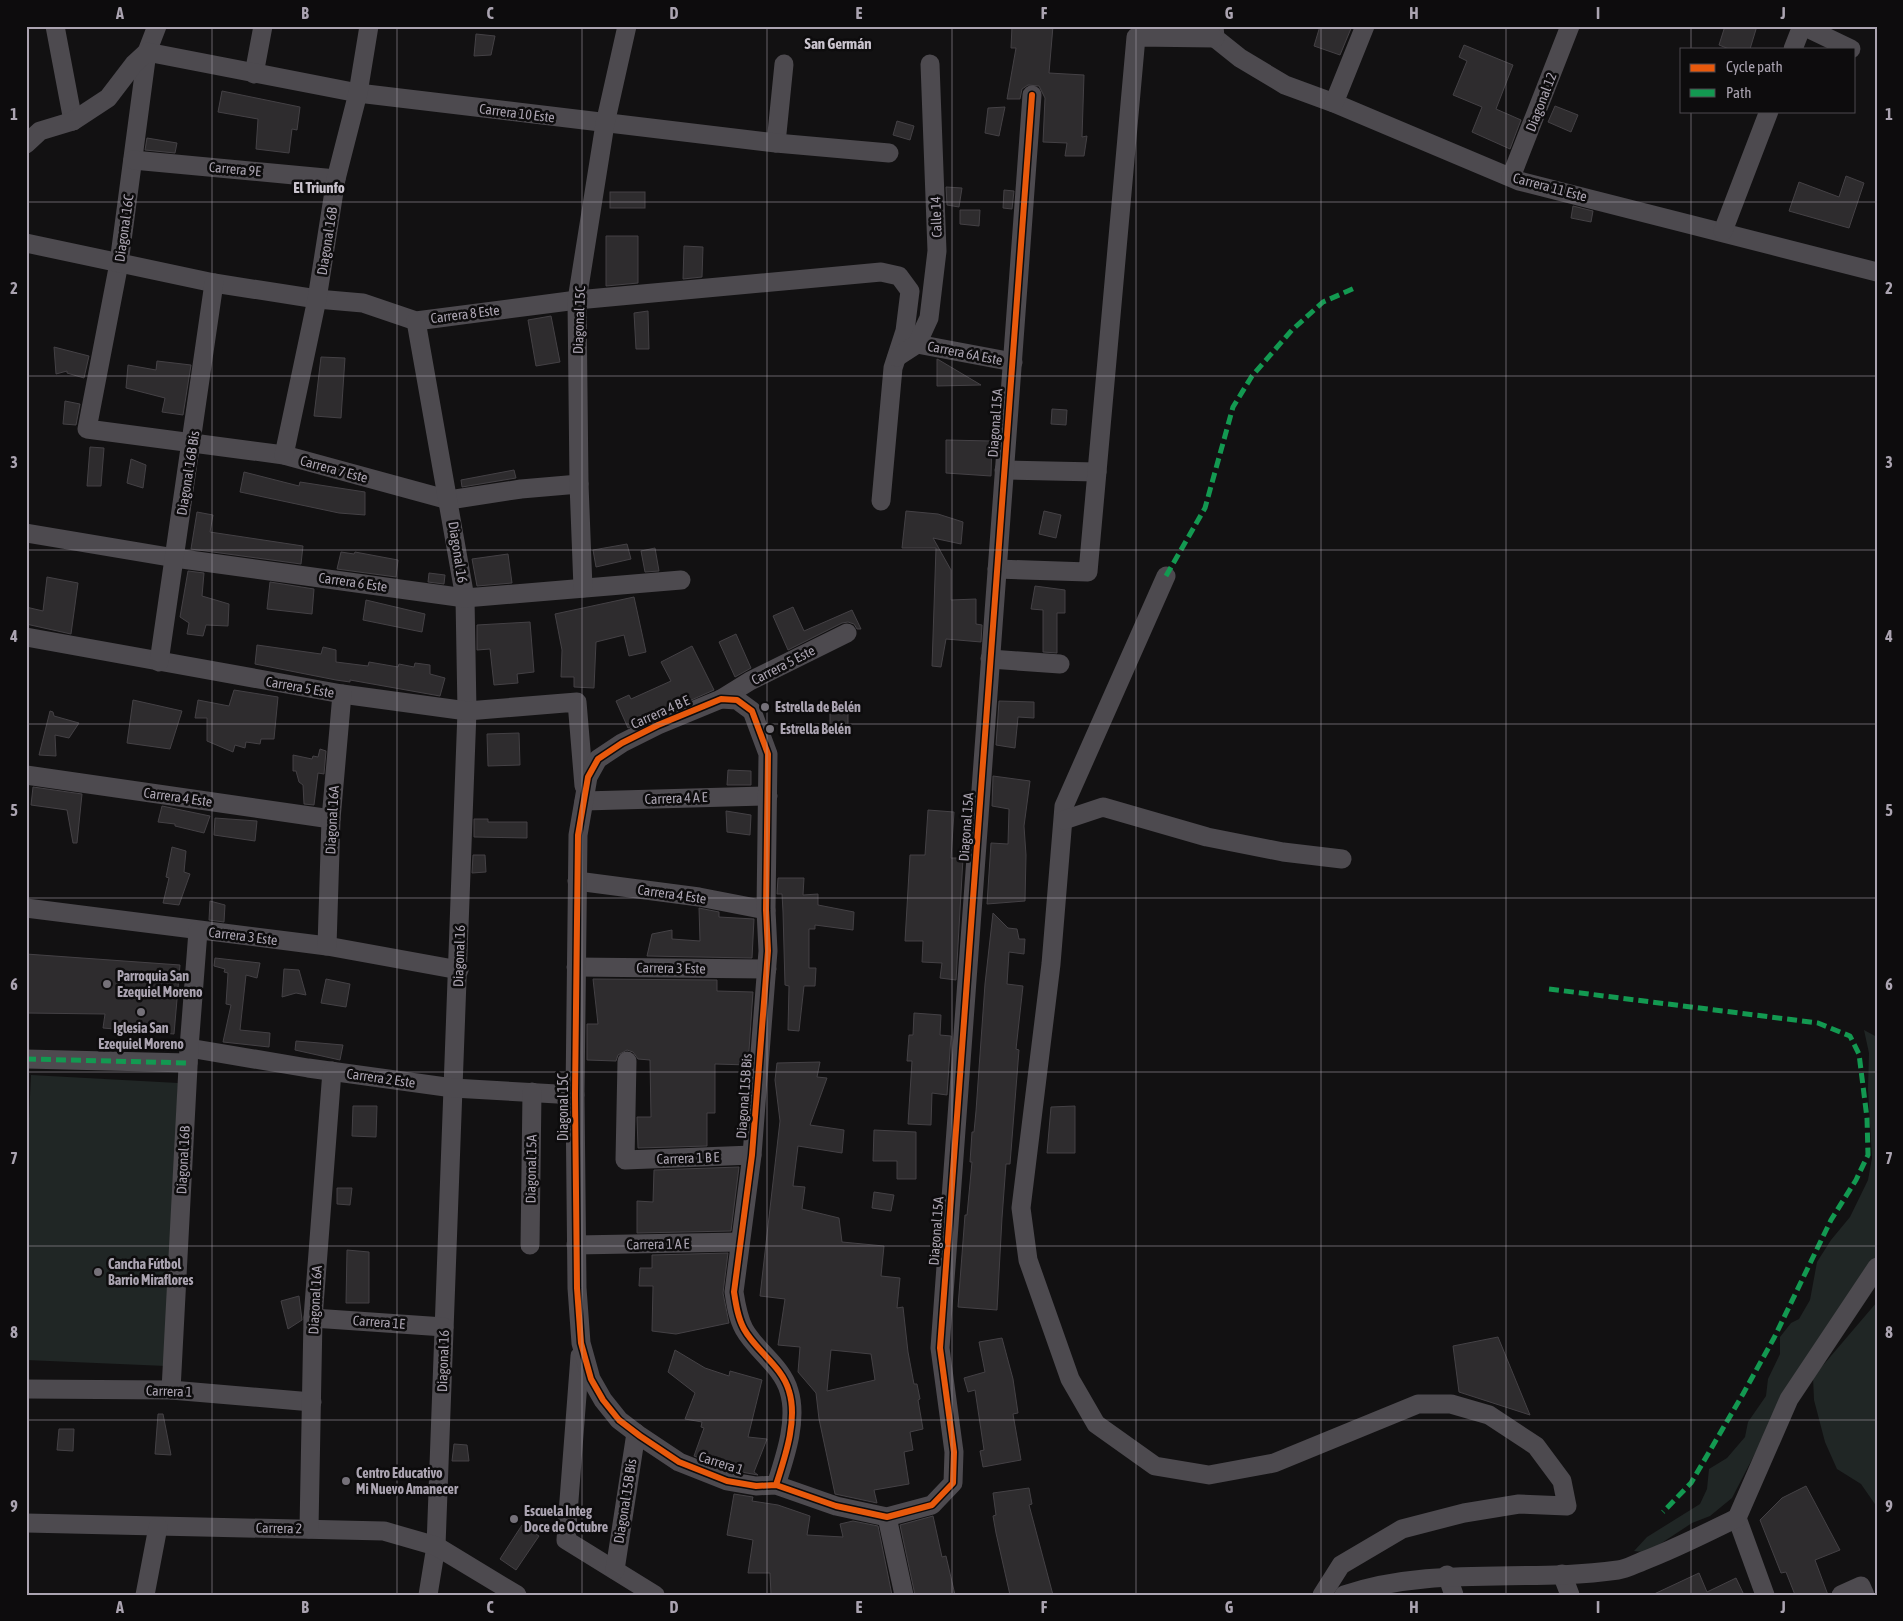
<svg xmlns="http://www.w3.org/2000/svg" width="1903" height="1621" font-family="'Asap Condensed',sans-serif">
<style>
.green{fill:#202625}
.building{fill:#2e2c2e;stroke:#444145;fill-rule:evenodd}
.lines{fill:none;stroke-linecap:round;stroke-linejoin:round}
.street{stroke:#4d4a4f;stroke-width:19}
.quiet{stroke:#139951;stroke-width:5;stroke-dasharray:10 5;stroke-linecap:butt}
.cycleway-casing{stroke:#0d0c0d;stroke-width:9}
.cycleway{stroke:#e8590c;stroke-width:6}
.grid{fill:none;stroke:#aba4b1;stroke-width:1;stroke-opacity:0.55}
.poi-dot{fill:#757179;stroke:#0d0c0d;stroke-width:2}
.labels{text-anchor:middle;stroke-width:5;stroke-linejoin:round;paint-order:stroke}
.street-label{font-size:14px;fill:#aba4b1;stroke:#0d0c0d}
.poi-label{font-size:14px;font-weight:bold;fill:#aba4b1;stroke:#0d0c0d;text-anchor:start}
.neighbourhood-label{font-size:15px;font-weight:bold;fill:#cac4ce;stroke:#0d0c0d}
.neatline{fill:none;stroke:#aba4b1;stroke-width:2}
.grid-label{font-size:16px;text-anchor:middle;font-weight:bold;fill:#aba4b1}
</style>
<rect width="100%" height="100%" fill="#121112"/>
<g class="green">
<path d="M1864 1030 1877 1037 1875 1261 1782 1401 1732 1498 1710 1516 1692 1523 1654 1548 1644 1552 1634 1551 1647 1537 1700 1504 1707 1489 1709 1469 1727 1458 1745 1437 1748 1422 1766 1396 1768 1379 1780 1354V1337L1791 1323 1799 1319 1810 1300 1817 1262 1831 1240 1850 1217 1868 1180 1872 1158 1868 1089 1869 1053Z"/>
<path d="M31 1075 178 1083 166 1366 26 1360V1183Z"/>
<path d="M1877 1302V1507L1861 1484 1837 1469 1825 1442 1814 1400 1813 1377Z"/>
</g>
<g class="building">
<path d="M1012 26H1053L1049 73 1084 75 1082 137 1087 136 1084 156H1065L1067 143 1043 142 1045 98 1039 86 1028 85 1022 89 1020 99H1007L1016 48H1011Z"/>
<path d="M1320 26H1352L1340 55 1314 46Z"/>
<path d="M1725 26H1757L1750 49H1729L1719 45Z"/>
<path d="M476 34 495 36 491 55 474 56Z"/>
<path d="M1464 45 1513 65 1496 109 1521 120 1510 149 1472 132 1482 107 1453 95 1467 61 1459 57Z"/>
<path d="M222 91 300 107 297 130 292 129 289 153 256 149 258 119 218 112Z"/>
<path d="M1555 106 1578 115 1571 132 1548 122Z"/>
<path d="M1005 107 999 136 985 133 988 108Z"/>
<path d="M897 121 914 126 910 140 893 135Z"/>
<path d="M147 138 177 143 175 153 145 150Z"/>
<path d="M1846 176 1864 183 1849 228 1789 211 1799 182 1839 197Z"/>
<path d="M946 187 962 188 959 207 947 205Z"/>
<path d="M1004 190 1014 191 1012 209 1003 208Z"/>
<rect x="610" y="192" width="35" height="16"/>
<path d="M1573 206 1593 211 1591 222 1571 218Z"/>
<path d="M960 210H980L979 226 960 224Z"/>
<path d="M606 236H638V283L606 286Z"/>
<path d="M684 246 703 247 702 277 683 279Z"/>
<path d="M648 311 649 349H636L634 313Z"/>
<path d="M551 316 560 362 536 366 528 320Z"/>
<path d="M54 347 89 356 84 378 67 373V371L56 374Z"/>
<path d="M321 357 345 358 341 418 314 416Z"/>
<path d="M937 359 939 360 981 385 937 386Z"/>
<path d="M157 361 191 365 183 415 162 412 165 398 126 388 128 365 156 370Z"/>
<path d="M65 401 80 404 76 425 63 424Z"/>
<path d="M1052 409 1067 410 1066 425 1051 424Z"/>
<path d="M946 440 992 441 991 476 946 473Z"/>
<path d="M90 447 104 448 101 486H87Z"/>
<path d="M131 459 146 465 143 488 127 483Z"/>
<path d="M514 470 516 478 462 487 461 480Z"/>
<path d="M244 472 299 486 300 482 365 492V515L339 513 240 492Z"/>
<path d="M906 511 938 514 963 522 961 544 933 538 951 570V600L976 599V624L982 625 981 642 946 639 941 667 932 666 936 548H902Z"/>
<path d="M1044 511 1061 515 1056 538 1039 534Z"/>
<path d="M197 512 213 515 210 532 303 546 301 564 191 549Z"/>
<path d="M627 544 631 559 596 567 593 550Z"/>
<path d="M655 548 659 571 645 572 641 551Z"/>
<path d="M341 552 354 554 355 552 398 560 396 577 337 569Z"/>
<path d="M508 554 512 583 477 586 472 559Z"/>
<path d="M188 571 204 573 202 596 229 604 228 626 206 625 203 636 187 634 189 623 180 617Z"/>
<path d="M429 573 445 575 444 584 428 582Z"/>
<path d="M47 577 78 583 71 634 26 624V607L43 611Z"/>
<path d="M270 582 314 589 312 614 267 609Z"/>
<path d="M1035 586 1065 590V613H1057V653L1043 652V610L1031 609Z"/>
<path d="M634 597 646 652 629 656 624 635 596 642 594 688 574 687V677H561L562 650 555 614Z"/>
<path d="M366 600 425 614 422 632 363 620Z"/>
<path d="M793 607 804 631 852 610 861 629H857L854 624 848 622 842 623 788 650 773 616Z"/>
<path d="M530 622 534 672 517 674 518 683 494 685 490 649 477 650V625Z"/>
<path d="M736 634 751 668 735 677 719 642Z"/>
<path d="M257 645 321 654 323 647 336 650V662L368 666 369 662 398 667 399 664 414 667 415 663 430 665V674L445 678 440 696 350 680V682L336 680 255 664Z"/>
<path d="M692 646 714 690 628 728 616 701 629 695 631 699 671 681 661 662Z"/>
<path d="M234 690 278 697 274 739H261L260 744 246 742 245 748 235 745 233 752 207 741V718H195L198 700 229 706Z"/>
<path d="M133 700 182 711 170 749 127 743Z"/>
<path d="M848 700V727H830V705Z"/>
<path d="M999 701 1034 702V718L1018 717 1015 748 996 745Z"/>
<path d="M50 711 53 712 54 716 79 723 69 738 55 735 56 756 39 755Z"/>
<path d="M519 733 520 765 488 766 487 734Z"/>
<path d="M320 749 326 751 324 774 318 773 314 805 304 804 303 785 299 782 296 771H293V755L312 759 313 756 318 757Z"/>
<path d="M728 770 751 771V785H727Z"/>
<path d="M993 776 1030 781 1024 826 1026 855 1025 901 987 904 991 843 1008 844 1009 809 992 806Z"/>
<path d="M33 787 82 794 77 843H73L67 810 31 805Z"/>
<path d="M162 806 210 816 204 833 175 826V824L158 822Z"/>
<path d="M928 810 954 812 951 858H963L956 980 940 978 942 963 922 962 923 941H905L910 855H925Z"/>
<path d="M726 811 751 815 750 835 727 832Z"/>
<path d="M215 818 257 821 255 841 214 835Z"/>
<path d="M474 819H488V822H527V838L474 837Z"/>
<path d="M172 847 186 851 184 872 190 874 179 905 163 903 169 878 166 877Z"/>
<path d="M473 855H485L486 872 472 873Z"/>
<path d="M778 878H804L803 895 818 894V905L854 912 853 930 815 925V929H809V968H816L815 986H804L799 1031 788 1030 789 986 785 985 783 912 782 894H777Z"/>
<path d="M210 901 225 905 224 922 209 920Z"/>
<path d="M699 908 719 912V917L754 919 752 958 647 956 652 934 672 930V939L700 941Z"/>
<path d="M993 913 1008 928 1017 929 1019 939H1025L1024 954 1009 952 1007 984 1023 986 1016 1049 1019 1050 1010 1164H1006L1002 1218 997 1310 958 1307 965 1215H967L972 1162H970L972 1132H974L976 1111 985 984Z"/>
<path d="M26 954 180 965 174 1034 103 1028 105 1014 26 1013Z"/>
<path d="M215 958 260 963 257 978 246 975 240 1030 270 1033 269 1047 223 1042 231 1005 226 1004 228 973 224 972 225 969 214 966Z"/>
<path d="M284 969 299 970 306 995 296 993 282 997Z"/>
<path d="M326 979 350 984 346 1007 321 1003Z"/>
<path d="M593 979 717 980V991L753 992 748 1065 715 1064V1113H707V1146L638 1148 637 1117H651L650 1060 638 1059 633 1052 627 1050 618 1055 616 1061 587 1060V1024H598Z"/>
<path d="M914 1013 941 1015 940 1035 951 1036 947 1095 932 1093 931 1125 908 1124 912 1061H907L909 1035H913Z"/>
<path d="M296 1041 343 1045 340 1060 295 1050Z"/>
<path d="M820 1062 817 1077 827 1078 810 1125 844 1130 842 1153 798 1146 793 1186 805 1187 802 1209 839 1218 842 1242 884 1246 881 1276 900 1278 897 1308 903 1307 908 1352 914 1384H917L920 1399 918 1400 923 1429 910 1432 913 1450 904 1452 909 1484 874 1490 877 1503 835 1494 819 1419 816 1393 798 1372 800 1347 778 1345 785 1299 760 1296 780 1121 775 1080 777 1063ZM831 1350 871 1354 875 1380 827 1391Z"/>
<path d="M353 1106H377L376 1137 352 1136Z"/>
<path d="M1075 1106V1153H1047L1051 1107Z"/>
<path d="M874 1130 916 1132V1179H897V1161H873Z"/>
<path d="M739 1167 731 1231 637 1233V1201L653 1202 654 1170Z"/>
<path d="M337 1188H352L350 1205 337 1204Z"/>
<path d="M874 1192 894 1195 891 1211 872 1208Z"/>
<path d="M347 1250 369 1252V1303H346Z"/>
<path d="M728 1253 723 1293 729 1323 676 1334 652 1331 653 1286H639L640 1268H652V1255Z"/>
<path d="M299 1296 302 1320 288 1329 281 1301Z"/>
<path d="M1498 1337 1530 1415 1459 1392 1453 1346Z"/>
<path d="M1002 1338 1013 1379 1018 1413 1013 1414 1021 1460 983 1467 980 1451 984 1450 975 1390 968 1392 964 1378 985 1372 979 1342Z"/>
<path d="M675 1350 705 1368 729 1376 730 1371 762 1380 748 1437 767 1439 754 1472 758 1475 730 1470 694 1456 704 1428 701 1427 702 1422 685 1419 695 1393 668 1372Z"/>
<path d="M158 1414H163L171 1455 155 1454Z"/>
<path d="M59 1429H74L73 1451 57 1450Z"/>
<path d="M454 1444 467 1445 469 1461H452Z"/>
<path d="M1806 1486 1840 1550 1815 1560 1828 1595H1795L1786 1572 1781 1573 1760 1520 1782 1498Z"/>
<path d="M1029 1488 1032 1504 1029 1505 1053 1595H1010L996 1533 993 1516 996 1515 993 1493Z"/>
<path d="M734 1494 753 1497 752 1501 778 1505 810 1516 807 1535 843 1537 840 1524 853 1521 878 1526 892 1595H771L770 1573H748L753 1540 727 1535Z"/>
<path d="M933 1516 942 1557 946 1556 955 1595H915L900 1525Z"/>
<path d="M522 1525 539 1536 516 1570 500 1559Z"/>
<path d="M1699 1573 1707 1592 1736 1578 1744 1595H1652Z"/>
</g>
<g class="lines">
<g class="street">
<path d="M55 26 73 121"/>
<path d="M157 26 147 52 119 263 87 429 284 455 449 500 521 489 579 484"/>
<path d="M1214 26 1215 38 1240 58 1285 85 1334 103 1519 181 1877 272"/>
<path d="M1803 26 1851 49"/>
<path d="M1793 49 1802 26"/>
<path d="M254 74 263 26"/>
<path d="M1334 103 1365 26"/>
<path d="M776 143 784 64"/>
<path d="M26 144 40 131 73 121 108 98 134 64 147 52 358 93 776 143 889 153"/>
<path d="M133 160 336 179"/>
<path d="M1511 177 1570 26"/>
<path d="M1723 231 1769 111"/>
<path d="M26 243 214 283 317 299 363 303 416 321 577 300 881 272 899 276 910 291 905 331 893 368 881 501"/>
<path d="M416 321 465 598 467 711 436 1546 428 1595"/>
<path d="M917 344 1013 362"/>
<path d="M897 357 917 344 929 318 937 251 930 64"/>
<path d="M284 455 317 299 336 179 358 93 369 26"/>
<path d="M1004 470 1097 472"/>
<path d="M26 533 175 558 465 598 681 580"/>
<path d="M997 569 1088 572 1136 37 1215 38"/>
<path d="M1166 576 1064 806 1051 964 1021 1208 1028 1260 1070 1379 1096 1424 1155 1466 1209 1475 1274 1463 1418 1404H1451L1489 1415 1536 1446 1562 1481 1567 1506 1519 1504 1464 1513 1402 1529 1341 1565 1322 1595"/>
<path d="M583 588 579 484 577 300 605 124 627 26"/>
<path d="M26 637 342 694 467 711 577 702 584 786"/>
<path d="M990 659 1060 664"/>
<path d="M159 662 214 283"/>
<path d="M721 699 750 681 847 633"/>
<path d="M26 775 331 819"/>
<path d="M584 801 768 796"/>
<path d="M1064 820 1103 807 1207 837 1283 852 1342 859"/>
<path d="M577 881 699 897 766 910"/>
<path d="M26 908 327 946 459 970"/>
<path d="M327 946 331 819 342 694"/>
<path d="M576 967 767 969"/>
<path d="M189 1048 308 1068 453 1088 575 1095"/>
<path d="M26 1059 188 1063"/>
<path d="M627 1061 625 1160 752 1155"/>
<path d="M530 1245 532 1092"/>
<path d="M576 1245 740 1242"/>
<path d="M313 1318 444 1327"/>
<path d="M580 1356 566 1540 655 1595"/>
<path d="M26 1389 171 1390 312 1402"/>
<path d="M171 1390 189 1048 198 931"/>
<path d="M776 1485C785 1457 798 1420 789 1391 782 1366 756 1351 744 1329 738 1318 736 1305 734 1292L752 1155 768 951 766 910 768 754 752 711 737 700 721 699 658 725 622 743 598 759 588 777 578 835 575 1095 577 1288 581 1343 591 1379 603 1400 619 1420 640 1436 679 1462 727 1481 756 1486 776 1485 836 1506 887 1517 932 1505 953 1483 954 1452 940 1348 1032 95"/>
<path d="M887 1517 904 1595"/>
<path d="M1737 1518 1765 1595"/>
<path d="M26 1523 384 1531 436 1546 517 1595"/>
<path d="M309 1529 313 1318 332 1071"/>
<path d="M615 1570 636 1433"/>
<path d="M1562 1574 1570 1595"/>
<path d="M1447 1575 1454 1595"/>
<path d="M145 1595 158 1527"/>
<path d="M1344 1595C1433 1565 1527 1583 1618 1570 1627 1569 1635 1564 1643 1561 1675 1549 1706 1533 1737 1518L1789 1399 1877 1267"/>
<path d="M1841 1595 1861 1586 1865 1595"/>
</g>
<g class="quiet">
<path d="M1166 576 1205 508 1233 407 1252 376 1292 330 1323 302 1357 287"/>
<path d="M1549 989 1818 1023 1850 1036 1859 1054 1867 1118 1868 1155 1856 1180 1831 1220 1774 1338 1743 1394 1691 1483 1663 1512"/>
<path d="M26 1059 188 1063"/>
</g>
<defs>
<path id="cycleway" d="M776 1485C785 1457 798 1420 789 1391 782 1366 756 1351 744 1329 738 1318 736 1305 734 1292L752 1155 768 951 766 910 768 754 752 711 737 700 721 699 658 725 622 743 598 759 588 777 578 835 575 1095 577 1288 581 1343 591 1379 603 1400 619 1420 640 1436 679 1462 727 1481 756 1486 776 1485 836 1506 887 1517 932 1505 953 1483 954 1452 940 1348 1032 95"/>
</defs>
<use href="#cycleway" class="cycleway-casing"/>
<use href="#cycleway" class="cycleway"/>
</g>
<path class="grid" d="M212 26V1595M397 26V1595M582 26V1595M767 26V1595M952 26V1595M1136 26V1595M1321 26V1595M1506 26V1595M1691 26V49M1691 111V1595M26 202H1877M26 376H1877M26 550H1877M26 724H1877M26 898H1877M26 1072H1877M26 1246H1877M26 1420H1877"/>
<g class="poi-dot">
<circle cx="765" cy="707" r="5"/>
<circle cx="770" cy="729" r="5"/>
<circle cx="107" cy="984" r="5"/>
<circle cx="141" cy="1012" r="5"/>
<circle cx="98" cy="1272" r="5"/>
<circle cx="346" cy="1481" r="5"/>
<circle cx="514" cy="1519" r="5"/>
</g>
<g class="labels">
<g class="street-label">
<text transform="translate(1541 102) rotate(-69)" y="5">Diagonal 12</text>
<text transform="translate(517 113) rotate(7)" y="5">Carrera 10 Este</text>
<text transform="translate(235 169) rotate(5)" y="5">Carrera 9E</text>
<text transform="translate(1550 187) rotate(15)" y="5">Carrera 11 Este</text>
<text transform="translate(936 217) rotate(-92)" y="5">Calle 14</text>
<text transform="translate(124 228) rotate(-82)" y="5">Diagonal 16C</text>
<text transform="translate(327 241) rotate(-81)" y="5">Diagonal 16B</text>
<text transform="translate(465 314) rotate(-7)" y="5">Carrera 8 Este</text>
<text transform="translate(579 320) rotate(-88)" y="5">Diagonal 15C</text>
<text transform="translate(965 353) rotate(11)" y="5">Carrera 6A Este</text>
<text transform="translate(995 423) rotate(-86)" y="5">Diagonal 15A</text>
<text transform="translate(334 469) rotate(15)" y="5">Carrera 7 Este</text>
<text transform="translate(188 473) rotate(-81)" y="5">Diagonal 16B Bis</text>
<text transform="translate(458 552) rotate(81)" y="5">Diagonal 16</text>
<text transform="translate(353 582) rotate(8)" y="5">Carrera 6 Este</text>
<text transform="translate(783 665) rotate(-27)" y="5">Carrera 5 Este</text>
<text transform="translate(300 687) rotate(10)" y="5">Carrera 5 Este</text>
<text transform="translate(660 712) rotate(-24)" y="5">Carrera 4 B E</text>
<text transform="translate(178 797) rotate(8)" y="5">Carrera 4 Este</text>
<text transform="translate(676 798) rotate(-2)" y="5">Carrera 4 A E</text>
<text transform="translate(332 820) rotate(-87)" y="5">Diagonal 16A</text>
<text transform="translate(966 827) rotate(-86)" y="5">Diagonal 15A</text>
<text transform="translate(672 894) rotate(8)" y="5">Carrera 4 Este</text>
<text transform="translate(243 936) rotate(7)" y="5">Carrera 3 Este</text>
<text transform="translate(459 956) rotate(-88)" y="5">Diagonal 16</text>
<text transform="translate(671 968) rotate(1)" y="5">Carrera 3 Este</text>
<text transform="translate(381 1078) rotate(8)" y="5">Carrera 2 Este</text>
<text transform="translate(744 1096) rotate(-86)" y="5">Diagonal 15B Bis</text>
<text transform="translate(563 1107) rotate(-90)" y="5">Diagonal 15C</text>
<text transform="translate(688 1158) rotate(-2)" y="5">Carrera 1 B E</text>
<text transform="translate(183 1160) rotate(-87)" y="5">Diagonal 16B</text>
<text transform="translate(531 1169) rotate(-89)" y="5">Diagonal 15A</text>
<text transform="translate(936 1231) rotate(-86)" y="5">Diagonal 15A</text>
<text transform="translate(658 1244) rotate(-1)" y="5">Carrera 1 A E</text>
<text transform="translate(315 1300) rotate(-87)" y="5">Diagonal 16A</text>
<text transform="translate(379 1322) rotate(4)" y="5">Carrera 1E</text>
<text transform="translate(443 1361) rotate(-88)" y="5">Diagonal 16</text>
<text transform="translate(169 1391) rotate(2)" y="5">Carrera 1</text>
<text transform="translate(721 1463) rotate(18)" y="5">Carrera 1</text>
<text transform="translate(625 1501) rotate(-81)" y="5">Diagonal 15B Bis</text>
<text transform="translate(279 1528) rotate(1)" y="5">Carrera 2</text>
</g>
<g class="poi-label">
<text x="775" y="712">Estrella de Belén</text>
<text x="780" y="734">Estrella Belén</text>
<text x="117" y="981">Parroquia San<tspan x="117" dy="16">Ezequiel Moreno</tspan></text>
<text x="141" y="1033" text-anchor="middle">Iglesia San<tspan x="141" dy="16">Ezequiel Moreno</tspan></text>
<text x="108" y="1269">Cancha Fútbol<tspan x="108" dy="16">Barrio Miraflores</tspan></text>
<text x="356" y="1478">Centro Educativo<tspan x="356" dy="16">Mi Nuevo Amanecer</tspan></text>
<text x="524" y="1516">Escuela Integ<tspan x="524" dy="16">Doce de Octubre</tspan></text>
</g>
<g class="neighbourhood-label">
<text x="838" y="49">San Germán</text>
<text x="319" y="193">El Triunfo</text>
</g>
</g>
<rect width="1903" height="1621" fill="none" stroke="#0d0c0d" stroke-width="55"/>
<rect x="1680" y="48" width="175" height="65" fill="#0d0c0d" stroke="#4c494f"/>
<rect x="1690" y="64" width="25" height="8" fill="#e8590c" stroke="#4c494f"/>
<text x="1726" y="72" font-size="15" fill="#aba4b1">Cycle path</text>
<rect x="1690" y="89" width="25" height="8" fill="#139951" stroke="#4c494f"/>
<text x="1726" y="98" font-size="15" fill="#aba4b1">Path</text>
<rect x="28" y="28" width="1848" height="1566" class="neatline"/>
<g class="grid-label">
<text x="120" y="19">A</text>
<text x="305" y="19">B</text>
<text x="490" y="19">C</text>
<text x="674" y="19">D</text>
<text x="859" y="19">E</text>
<text x="1044" y="19">F</text>
<text x="1229" y="19">G</text>
<text x="1414" y="19">H</text>
<text x="1598" y="19">I</text>
<text x="1783" y="19">J</text>
<text x="14" y="120">1</text>
<text x="1889" y="120">1</text>
<text x="14" y="294">2</text>
<text x="1889" y="294">2</text>
<text x="14" y="468">3</text>
<text x="1889" y="468">3</text>
<text x="14" y="642">4</text>
<text x="1889" y="642">4</text>
<text x="14" y="816">5</text>
<text x="1889" y="816">5</text>
<text x="14" y="990">6</text>
<text x="1889" y="990">6</text>
<text x="14" y="1164">7</text>
<text x="1889" y="1164">7</text>
<text x="14" y="1338">8</text>
<text x="1889" y="1338">8</text>
<text x="14" y="1512">9</text>
<text x="1889" y="1512">9</text>
<text x="120" y="1613">A</text>
<text x="305" y="1613">B</text>
<text x="490" y="1613">C</text>
<text x="674" y="1613">D</text>
<text x="859" y="1613">E</text>
<text x="1044" y="1613">F</text>
<text x="1229" y="1613">G</text>
<text x="1414" y="1613">H</text>
<text x="1598" y="1613">I</text>
<text x="1783" y="1613">J</text>
</g>
</svg>
